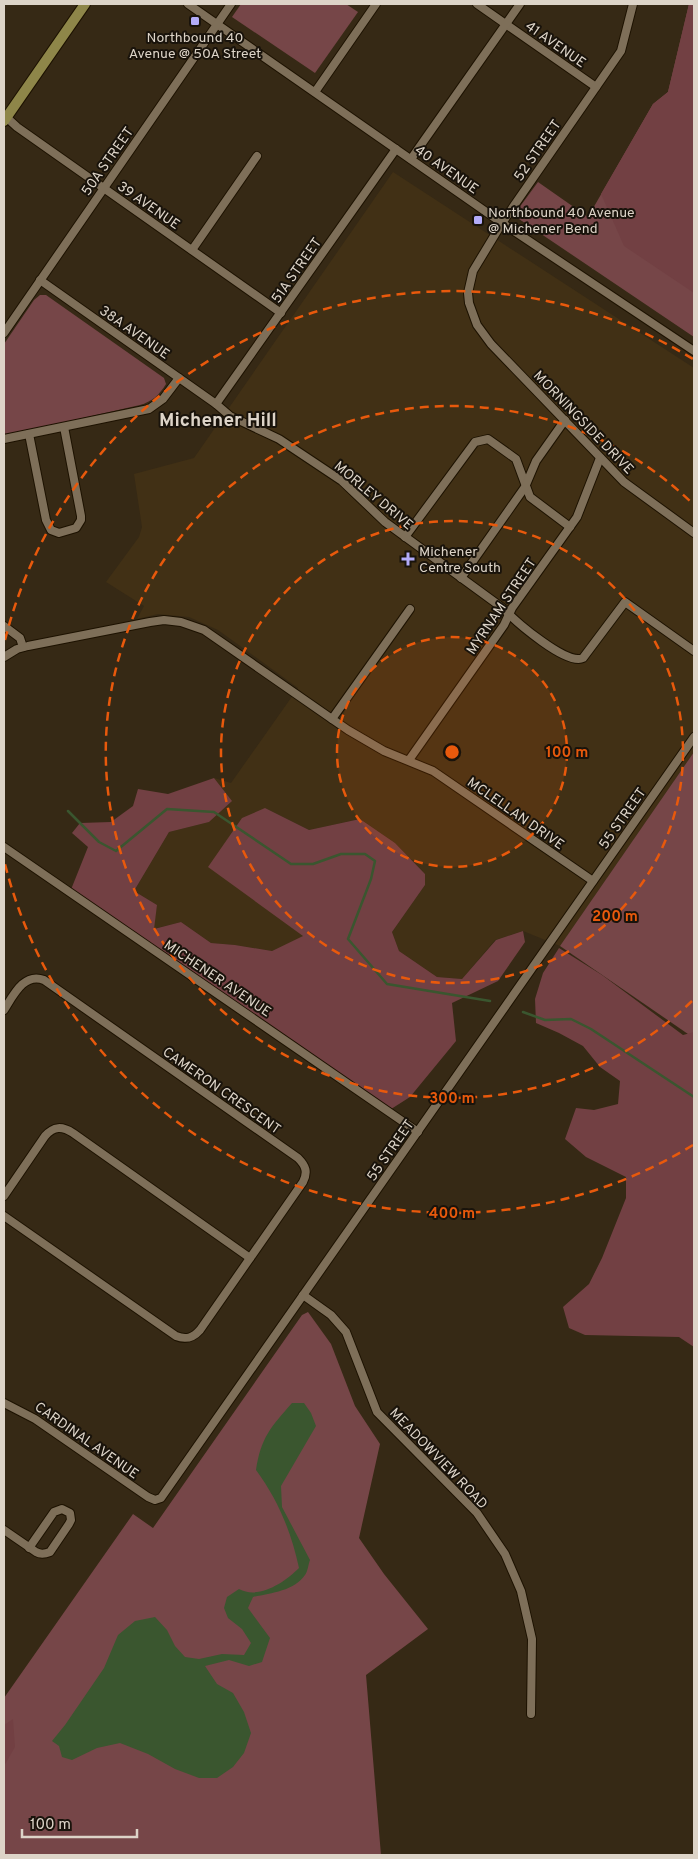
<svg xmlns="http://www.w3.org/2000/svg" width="698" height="1859" font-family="Overpass,sans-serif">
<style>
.built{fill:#413015}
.green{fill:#764648}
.forest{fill:#724043}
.water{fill:#3a562f}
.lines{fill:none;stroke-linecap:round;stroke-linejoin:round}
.stream{stroke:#3a562f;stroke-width:2.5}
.minor-casing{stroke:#1d1201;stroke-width:10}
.major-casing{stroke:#1d1201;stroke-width:12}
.minor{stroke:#7e6f59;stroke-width:8}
.major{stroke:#8e8649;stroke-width:10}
.ring{fill:none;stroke:#e8590c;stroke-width:2.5;stroke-dasharray:9 6}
.poi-dot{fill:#b3acf9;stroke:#19130b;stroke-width:2}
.labels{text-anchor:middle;stroke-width:4;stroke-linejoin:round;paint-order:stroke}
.poi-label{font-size:14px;fill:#ddd4c8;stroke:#19130b;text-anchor:start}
.street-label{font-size:14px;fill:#ddd4c8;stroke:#19130b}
.district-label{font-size:19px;font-weight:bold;fill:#ddd4c8;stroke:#19130b}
.centre{fill:#e8590c;stroke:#19130b;stroke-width:2.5}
.ring-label{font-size:15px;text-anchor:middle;font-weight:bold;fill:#e8590c;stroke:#19130b;stroke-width:4;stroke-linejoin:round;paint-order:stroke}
</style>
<rect width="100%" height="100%" fill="#362915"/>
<path class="built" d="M393 172 694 368V752L560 946 523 931 495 940 462 979 437 977 399 951 392 932 425 885V874L395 843 360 819 309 830 265 808 304 936 272 951 235 945 211 943 181 922 153 929 157 905 134 891 169 832 209 822 231 801 214 778 231 783 298 688 218 630 189 617 158 614 137 619 144 606 106 582 139 537 142 527 134 474 194 458Z"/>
<g class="green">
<path d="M241 4H346L358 12 315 73 232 17Z"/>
<path d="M689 4H694V337L516 217V212L538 182 588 217 653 104 668 92Z"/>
<path d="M40 295H46L164 378 166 384C159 395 153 401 140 405L4 436V344L34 300Z"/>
<path d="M694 752V1035L688 1034 560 946Z"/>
<path d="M308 1312 331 1344 355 1406 380 1444 359 1538 384 1574 428 1629 366 1675 381 1855H4V1698L133 1514 153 1528 302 1315Z"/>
</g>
<g class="forest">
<path d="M689 4H694V293L624 246 601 194 653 104 668 92Z"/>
<path d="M214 778 232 801 209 822 169 832 134 891 157 905 154 929 181 922 211 943 235 945 272 951 303 936 208 867 242 818 265 808 309 830 360 819 395 843 425 874V885L392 932 399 951 437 977 462 979 496 940 523 931 525 942 498 981 452 1003 456 1041 410 1097 388 1111 70 892 88 847 72 833 80 823 111 822 133 806 138 789 168 794Z"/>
<path d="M559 948 602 975 683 1035 694 1032V1347L679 1337 585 1335 569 1328 563 1307 589 1284 602 1258 626 1198V1177L586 1157 565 1139 576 1108 594 1110 618 1104 620 1081 600 1067 583 1046 559 1033 536 1023 535 999 543 973Z"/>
<path d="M13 1719 15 1747 4 1766V1725Z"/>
</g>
<path class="water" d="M292 1403H304L311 1413 316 1426 281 1486 282 1507 310 1560C308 1565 308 1571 305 1575 294 1591 271 1593 253 1597L248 1608 270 1638 262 1662 249 1666 229 1660 205 1666 217 1684 233 1693 244 1712 251 1733 244 1753 233 1767 217 1778H199L175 1769 148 1754 120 1743 97 1748 72 1760 62 1757 59 1746 52 1741 65 1725 104 1668 118 1635 135 1621 155 1617 167 1630 175 1646 185 1657 199 1659 222 1654 244 1655 251 1643 242 1629 228 1618 224 1608 227 1597 239 1589C259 1600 285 1582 299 1568 291 1531 278 1500 256 1470 261 1437 271 1427 292 1403Z"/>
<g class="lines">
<g class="stream">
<path d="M68 811 99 842 116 851 167 809 214 812 291 864H313L341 854H365L375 861 371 879 348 939 387 984 490 1001"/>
<path d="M523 1012 545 1020 571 1019 591 1029 694 1097"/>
</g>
<defs>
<g id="minor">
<path d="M188 4 502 223 694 351"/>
<path d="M477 4 596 87"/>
<path d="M633 4 621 51 502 223 473 271 468 293 469 303 477 325 491 344 624 482 694 533"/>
<path d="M315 92 376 4"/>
<path d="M4 115 17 127 281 313"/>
<path d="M411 159 520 4"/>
<path d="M192 250 257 156"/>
<path d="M40 280 216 404 230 416 279 439 342 481 385 522 504 609C516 622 567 666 583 658L625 602 694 651"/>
<path d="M4 333 231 4"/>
<path d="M216 404 396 149"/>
<path d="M29 434 46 520 51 530 59 533 76 528 81 520V516L64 427"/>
<path d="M4 439 149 409 163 399 179 378"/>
<path d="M405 537 475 442 488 439 516 459 530 497 570 527"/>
<path d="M461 578 525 487 536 461 565 420"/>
<path d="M410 609 332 719 348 730 384 751 433 771 593 881"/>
<path d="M4 626 20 638 23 647"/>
<path d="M4 657 17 649 28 646 150 622 164 620 181 622 204 630 332 719"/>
<path d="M409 760 504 625 512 608 577 517 600 458"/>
<path d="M4 847 418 1132"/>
<path d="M4 1010C13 996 24 972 44 980L298 1158C306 1166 308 1172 303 1182L200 1330C193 1338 186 1340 176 1336L4 1216"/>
<path d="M4 1196 45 1136C54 1126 62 1126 73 1133L250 1258"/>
<path d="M303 1295 331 1315 346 1332 377 1412 477 1513 505 1554 521 1591 532 1639 531 1714"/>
<path d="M4 1403 35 1419 148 1497 155 1500 161 1498 694 737"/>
<path d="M4 1530 36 1552C41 1555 45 1554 50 1552L69 1524 71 1520 70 1513 62 1509 54 1512 29 1548"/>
</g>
<path id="major" d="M4 121 85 4"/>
</defs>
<use href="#minor" class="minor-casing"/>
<use href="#major" class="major-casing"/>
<use href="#minor" class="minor"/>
<use href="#major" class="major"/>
</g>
<circle cx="452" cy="752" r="115" fill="#e8590c" fill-opacity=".12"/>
<g class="ring">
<circle cx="452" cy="752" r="115"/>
<circle cx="452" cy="752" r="231"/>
<path d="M692 1001A346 346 0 1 1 692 503"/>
<path d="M693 1145A461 461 0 0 1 5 864M5 640A461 461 0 0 1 693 359"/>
</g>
<g class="poi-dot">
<rect x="190" y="16" width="10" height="10" rx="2.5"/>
<rect x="473" y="215" width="10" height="10" rx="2.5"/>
<path d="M405.5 551.5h5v5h5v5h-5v5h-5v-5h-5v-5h5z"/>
</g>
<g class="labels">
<g class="poi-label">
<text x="195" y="42" text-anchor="middle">Northbound 40<tspan x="195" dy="16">Avenue @ 50A Street</tspan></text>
<text x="488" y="217">Northbound 40 Avenue<tspan x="488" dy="16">@ Michener Bend</tspan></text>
<text x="419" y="556">Michener<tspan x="419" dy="16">Centre South</tspan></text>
</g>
<g class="street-label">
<text transform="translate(556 44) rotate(35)" y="5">41 AVENUE</text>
<text transform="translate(537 150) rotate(-55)" y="5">52 STREET</text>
<text transform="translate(107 161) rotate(-55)" y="5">50A STREET</text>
<text transform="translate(447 169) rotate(35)" y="5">40 AVENUE</text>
<text transform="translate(149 205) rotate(35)" y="5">39 AVENUE</text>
<text transform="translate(296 270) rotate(-55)" y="5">51A STREET</text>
<text transform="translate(135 332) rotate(35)" y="5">38A AVENUE</text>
<text transform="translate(584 422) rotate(46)" y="5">MORNINGSIDE DRIVE</text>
<text transform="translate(374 495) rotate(40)" y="5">MORLEY DRIVE</text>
<text transform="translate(501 606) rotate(-56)" y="5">MYRNAM STREET</text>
<text transform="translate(516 813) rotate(35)" y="5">MCLELLAN DRIVE</text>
<text transform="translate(622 818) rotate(-55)" y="5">55 STREET</text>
<text transform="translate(218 978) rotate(34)" y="5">MICHENER AVENUE</text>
<text transform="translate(222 1090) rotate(35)" y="5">CAMERON CRESCENT</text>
<text transform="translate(390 1150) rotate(-55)" y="5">55 STREET</text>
<text transform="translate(87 1440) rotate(35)" y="5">CARDINAL AVENUE</text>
<text transform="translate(439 1458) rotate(46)" y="5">MEADOWVIEW ROAD</text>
</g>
<g class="district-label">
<text x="218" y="426">Michener Hill</text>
</g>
</g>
<circle cx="452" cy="752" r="8" class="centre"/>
<g class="ring-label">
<text x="567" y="757">100 m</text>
<text x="615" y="921">200 m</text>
<text x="452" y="1103">300 m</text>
<text x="452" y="1218">400 m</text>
</g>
<rect width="698" height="1859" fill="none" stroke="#ddd4c8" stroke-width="10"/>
<path d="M22 1829v8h115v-8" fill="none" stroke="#ddd4c8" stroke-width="2.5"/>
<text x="30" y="1829" font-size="15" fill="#ddd4c8" stroke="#19130b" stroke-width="4" paint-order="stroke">100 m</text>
</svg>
